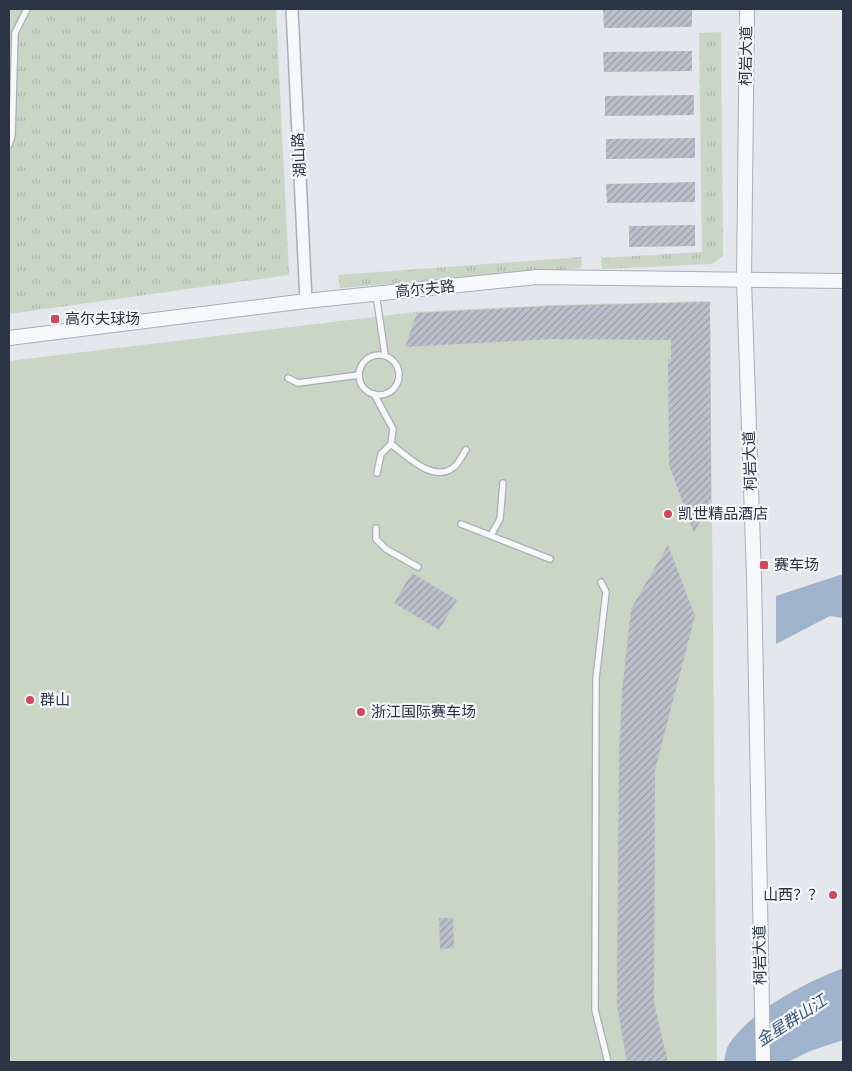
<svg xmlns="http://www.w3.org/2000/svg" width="852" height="1071" font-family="Mulish,'Noto Sans SC',sans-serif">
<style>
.grass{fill:url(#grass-tufts)}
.pitch{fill:#c9d6c5}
.water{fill:#9fb4cc}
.building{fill:url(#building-hatch)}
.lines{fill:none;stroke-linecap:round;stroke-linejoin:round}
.service-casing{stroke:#a9aeb7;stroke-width:8}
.minor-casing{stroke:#a9aeb7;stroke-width:14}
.tertiary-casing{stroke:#a9aeb7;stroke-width:16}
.service{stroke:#f7f8fa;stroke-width:5.5}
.minor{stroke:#f7f8fa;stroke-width:11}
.tertiary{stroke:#f7f8fa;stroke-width:14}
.poi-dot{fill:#d1495b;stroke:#f4f6f9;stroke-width:2}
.labels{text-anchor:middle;stroke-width:4.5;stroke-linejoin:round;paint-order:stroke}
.street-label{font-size:15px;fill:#2b3445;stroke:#f4f6f9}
.poi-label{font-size:15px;fill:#2b3445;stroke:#f4f6f9;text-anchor:start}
.water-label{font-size:16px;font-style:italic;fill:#34527a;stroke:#f4f6f9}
</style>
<defs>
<pattern id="grass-tufts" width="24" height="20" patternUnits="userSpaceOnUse" patternTransform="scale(1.25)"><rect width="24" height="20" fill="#c9d6c5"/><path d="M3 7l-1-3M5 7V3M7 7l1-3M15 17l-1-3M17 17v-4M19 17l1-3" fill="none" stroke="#adb8ab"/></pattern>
<pattern id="building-hatch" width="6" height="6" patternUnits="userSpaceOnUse" patternTransform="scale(1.25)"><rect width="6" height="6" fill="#bbc0ca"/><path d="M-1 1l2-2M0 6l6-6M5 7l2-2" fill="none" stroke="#989da6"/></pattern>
</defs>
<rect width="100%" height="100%" fill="#e4e7ec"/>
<g class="grass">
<path d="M9 9H276L289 275 9 314Z"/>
<path d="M721 32 723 256 712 264 602 269 601 258 702 252 699 33Z"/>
<path d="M582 257 581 268 340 288 338 275Z"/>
</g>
<path class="pitch" d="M710 301 717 1062H9V361L415 312 551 305Z"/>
<g class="water">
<path d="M843 574V618L830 616 776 644V596Z"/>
<path d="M843 968V1040L810 1051 788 1062H724C725 1056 726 1049 729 1044 753 1009 805 983 843 968Z"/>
</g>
<g class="building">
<path d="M603 9H692V27L604 28Z"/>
<path d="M692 51V71L604 72 603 52Z"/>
<path d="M694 95V115L605 116V96Z"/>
<path d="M695 138V158L606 159V139Z"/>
<path d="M695 182V202L607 203 606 184Z"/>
<path d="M695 225V246L629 247V226Z"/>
<path d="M710 302 711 499 694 533 669 465 668 360 671 359V340L552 339 405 347 417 313 551 306Z"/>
<path d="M668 545 695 616 655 770 654 1003 668 1062H627L617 1005 619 756 622 692 631 609Z"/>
<path d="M412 573 457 600 439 630 394 603Z"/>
<path d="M439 918H453L454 948 440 949Z"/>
</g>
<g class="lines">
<defs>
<g id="service">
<path d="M9 145 12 136 15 33 27 9"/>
<path d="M376 294 385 355"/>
<circle cx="379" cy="375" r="20"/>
<path d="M288 378 298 383 359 375"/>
<path d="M374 394 393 429 391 444 381 454 377 473"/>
<path d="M391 444C407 456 434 484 454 467 459 463 462 455 466 450"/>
<path d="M461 524 550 559"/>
<path d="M376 528V539L386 549 418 567"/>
<path d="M491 535 500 519 503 483"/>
<path d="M601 582 606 592 596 678 595 1010 608 1062"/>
</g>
<path id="minor" d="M292 9 306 301"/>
<g id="tertiary">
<path d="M747 9 744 280 754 577 763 1062"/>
<path d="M9 338 306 301 537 277 843 281"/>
</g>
</defs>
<use href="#service" class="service-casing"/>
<use href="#minor" class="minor-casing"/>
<use href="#tertiary" class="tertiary-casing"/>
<use href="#service" class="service"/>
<use href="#minor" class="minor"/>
<use href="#tertiary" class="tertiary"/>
</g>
<g class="poi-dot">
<rect x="50" y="314" width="10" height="10" rx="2.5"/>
<circle cx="668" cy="514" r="5"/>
<rect x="759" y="560" width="10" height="10" rx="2.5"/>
<circle cx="30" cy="700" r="5"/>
<circle cx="361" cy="712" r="5"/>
<circle cx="833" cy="895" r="5"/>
</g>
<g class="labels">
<g class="street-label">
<text transform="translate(746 56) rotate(-89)" y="5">柯岩大道</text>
<text transform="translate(299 155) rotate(-93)" y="5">湖山路</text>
<text transform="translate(425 289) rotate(-6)" y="5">高尔夫路</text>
<text transform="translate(750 461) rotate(-92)" y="5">柯岩大道</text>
<text transform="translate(760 955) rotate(-91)" y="5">柯岩大道</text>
</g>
<g class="poi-label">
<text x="65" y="324">高尔夫球场</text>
<text x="678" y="519">凯世精品酒店</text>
<text x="774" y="570">赛车场</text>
<text x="40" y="705">群山</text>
<text x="371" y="717">浙江国际赛车场</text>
<text x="823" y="900" text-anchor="end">山西？？</text>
</g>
<g class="water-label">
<text transform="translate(791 1020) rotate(-33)" y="6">金星群山江</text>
</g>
</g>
<rect width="852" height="1071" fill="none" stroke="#2b3445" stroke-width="20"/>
</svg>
